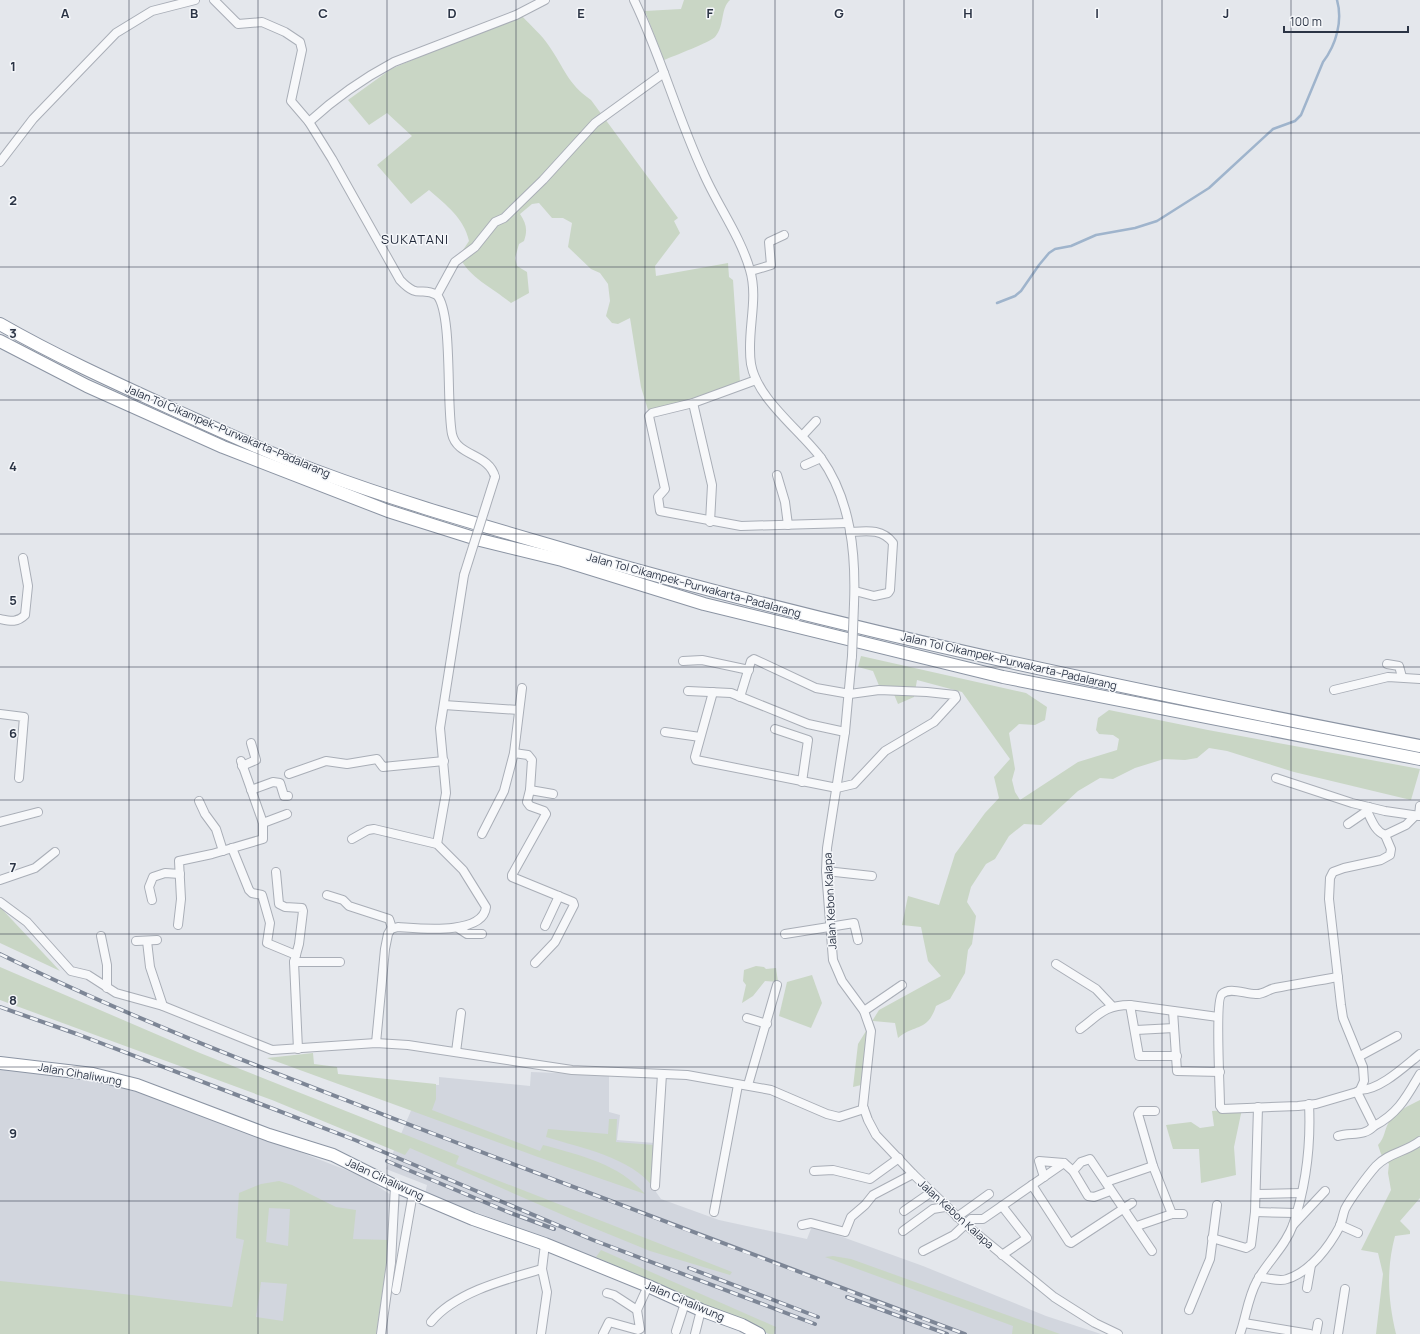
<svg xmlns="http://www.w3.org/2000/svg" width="1420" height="1334" font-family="Manrope,sans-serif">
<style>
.built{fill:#d2d6de}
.green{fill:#c9d6c5;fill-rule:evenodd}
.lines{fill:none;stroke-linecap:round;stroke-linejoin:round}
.stream{stroke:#9fb4cc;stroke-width:2.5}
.minor-casing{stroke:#a9aeb7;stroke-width:10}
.highway-casing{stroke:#8b94a3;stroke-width:14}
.minor{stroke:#f7f8fa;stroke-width:8}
.highway{stroke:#fff;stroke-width:12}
.rail-casing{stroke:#7d8696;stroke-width:4}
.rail{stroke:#f4f6f9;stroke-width:2.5;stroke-dasharray:8;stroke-linecap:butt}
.minor-bridge-casing{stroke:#a9aeb7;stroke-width:10;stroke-linecap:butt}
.minor-bridge{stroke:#f7f8fa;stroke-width:8}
.grid{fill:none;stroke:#2b3445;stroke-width:1;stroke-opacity:0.55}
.labels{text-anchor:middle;stroke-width:3;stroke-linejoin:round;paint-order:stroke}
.street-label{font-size:11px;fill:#2b3445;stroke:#f4f6f9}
.quarter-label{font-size:13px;letter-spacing:1px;fill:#1d2536;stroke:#f4f6f9}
.grid-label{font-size:13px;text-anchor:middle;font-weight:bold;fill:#2b3445;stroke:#f4f6f9;stroke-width:3;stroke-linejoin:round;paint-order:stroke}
</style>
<rect width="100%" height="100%" fill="#e4e7ec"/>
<g class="built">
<path d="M0 1067 128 1085 364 1177 400 1201 381 1334H0Z"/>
<path d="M531 1072 609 1075V1112L620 1115 617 1140 655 1143 656 1192 661 1199 719 1220 807 1239 812 1226 923 1266 1046 1316 1101 1334H768L542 1236 425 1194 427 1185 386 1169 422 1085H439V1077L530 1086Z"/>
</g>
<g class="green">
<path d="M684 0H730C720 9 725 26 715 37 710 42 674 56 664 60L645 11 681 9Z"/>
<path d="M522 16C531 26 542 35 549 46 565 69 567 83 591 100L678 218 674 221 680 233 655 266 656 276 728 263 729 277 733 280 740 382 683 402 648 410 641 387 630 318 618 324 612 323 606 316 610 301 608 284 600 273 591 269 568 247 572 223 563 218H552L539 203 532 204 520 214C526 223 528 230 524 241L519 244 515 258 517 266 527 272 529 293 511 303C493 288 469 278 459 256L469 241C464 218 446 205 429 190L411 204 377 165 412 136 387 113 369 125 348 100 391 69 452 43Z"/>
<path d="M861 656 1026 693 1047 707 1045 720 1035 725 1019 724 1009 733 1015 769 1012 780 1015 792 1020 800 1078 762 1117 750 1119 739 1113 735 1099 734 1096 730 1098 718 1109 710 1208 730 1420 769 1411 800 1294 772 1227 751 1209 748 1197 758 1185 760 1164 759 1135 768 1113 779 1100 778 1078 791 1041 825 1024 824 1009 836 995 859 986 864 971 887 967 902 976 916 972 944 968 950 965 973 950 999 936 1006C928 1032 914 1024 898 1038L895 1023 873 1021 865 1084 853 1087 858 1044 879 1010 941 976 928 961 921 927 902 925 908 896 939 905 955 854 985 813 999 798 994 777 1010 759 962 692 917 680 914 697 898 704 891 687 880 688 873 671 858 667Z"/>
<path d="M0 907 60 971 0 943Z"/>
<path d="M756 966 764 967 766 969 776 968 778 982 765 981 753 996 742 1003 746 985 743 981 744 970Z"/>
<path d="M0 967 200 1053 459 1156 456 1164 732 1272 730 1275 650 1251 579 1222 410 1148 405 1155 272 1100 0 1000Z"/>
<path d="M812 975 822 1003 811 1028 779 1016 787 982Z"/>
<path d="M313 1053 314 1064 337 1067 338 1074 436 1084V1099L432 1110 540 1151 543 1145C580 1155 619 1164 645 1194L538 1157 267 1058Z"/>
<path d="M1420 1100V1198L1400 1221 1410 1231V1234L1395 1236C1386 1270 1388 1300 1396 1334H1376L1383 1274 1378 1253 1361 1250 1391 1190 1388 1173 1389 1164 1381 1154 1378 1145C1385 1138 1384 1130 1389 1122 1394 1112 1410 1105 1420 1100Z"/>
<path d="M1242 1109 1234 1147 1236 1175 1201 1183 1199 1149H1173L1166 1125 1191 1122 1200 1128 1214 1126 1212 1111Z"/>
<path d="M609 1119H617L616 1142 654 1145V1188C631 1157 581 1148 546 1137L548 1129 608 1134Z"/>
<path d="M279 1181 292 1185 336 1207 356 1210 353 1239 390 1240 376 1334H0V1281L90 1290 232 1307 244 1240 236 1238 239 1193 261 1184ZM269 1208 290 1209 288 1246 266 1242ZM261 1282 287 1284 283 1321 256 1317Z"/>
<path d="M601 1250 776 1327 774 1334H769L596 1257Z"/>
<path d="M833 1256 851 1259 1060 1334H1012L1013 1326 825 1257Z"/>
</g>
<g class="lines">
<path class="stream" d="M997 303 1015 296 1021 291 1039 265 1049 253 1055 249 1071 246 1096 235 1135 228 1157 221 1209 188 1273 129 1295 121 1301 115 1323 62C1336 45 1343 21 1337 0"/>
<defs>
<g id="minor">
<path d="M214 0 238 24 262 22 285 32 300 42 302 50 291 101 309 122 332 159 400 280C419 300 420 286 437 295"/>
<path d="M634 0C661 56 677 116 703 172 717 205 740 235 750 270 759 300 746 333 751 364 757 399 800 430 821 458 851 500 856 554 854 604"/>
<path d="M309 122C334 99 364 78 394 62L516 15 545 0"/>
<path d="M0 162 33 119 116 33 152 11 195 0"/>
<path d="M751 271 771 265 769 242 784 235"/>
<path d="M756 380 693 403 652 413 649 416 665 489 658 497 660 511 741 526 848 523"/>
<path d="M693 403 712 485 710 522"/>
<path d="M802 436 816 421"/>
<path d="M805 465 821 458"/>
<path d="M777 475 785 502 788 525"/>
<path d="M495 477C489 453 457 457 452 434 446 404 453 314 437 295L455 262 475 247 495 222 504 218 543 180 595 123 664 73"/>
<path d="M850 532C866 531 882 528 893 543L890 590 888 593 874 596 855 591"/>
<path d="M0 619C10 621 17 623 25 615L28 586 23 558"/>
<path d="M852 656 845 732 827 848 826 871 833 960 842 981 864 1011 871 1031 863 1106 868 1120 876 1135 913 1174 965 1224 1054 1297 1095 1323 1118 1334"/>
<path d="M683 661 702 660 749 670"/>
<path d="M1387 664 1399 666 1402 677"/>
<path d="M1334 690 1388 677 1420 679"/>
<path d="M688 691 731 693 808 724 845 732"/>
<path d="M713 692 695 757 696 760 837 788 854 784 885 751 934 722 956 698 955 695 927 692 879 690 850 694 816 688 754 659 751 661 740 697"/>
<path d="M444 705 519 710"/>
<path d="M0 714 24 717 19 778"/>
<path d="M775 729 808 740 802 782"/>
<path d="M665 732 700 737"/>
<path d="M514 753 528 755 532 760 530 790 527 802 530 806 544 811 546 814 512 875V877L573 902 574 905 555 942 535 963"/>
<path d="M242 766 256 760 251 743"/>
<path d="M289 774 326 761 347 764 377 759 383 767 444 761"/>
<path d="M1276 778 1352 803 1385 811 1420 816"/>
<path d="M251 790 273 782 280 783 284 796H288"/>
<path d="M530 790 553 794"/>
<path d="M199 801 205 814 216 829 223 851"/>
<path d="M1369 807 1367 811C1372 821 1375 831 1385 835L1406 825 1415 816"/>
<path d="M1419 816 1420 806"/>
<path d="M0 822 38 812"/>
<path d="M263 823 287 814"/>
<path d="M1348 824 1367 811"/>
<path d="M482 834 504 791 514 753 522 688"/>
<path d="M352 839 368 830 374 829 437 844 463 870 486 907C483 936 417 928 398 927L391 929 388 934 385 949 376 1043"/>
<path d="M437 844 446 793 440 728 464 575"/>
<path d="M232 848 249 890 252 893 262 895 270 923 267 943 296 955"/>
<path d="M826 871 872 876"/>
<path d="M276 872 279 904 285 907 302 908 303 911 299 944 294 962 298 1049"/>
<path d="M0 880 35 868 55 852"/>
<path d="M327 895 343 900 349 906 389 919 392 928"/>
<path d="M152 900 149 887 153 877 165 873 180 874"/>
<path d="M0 902 27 922 71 971 88 975 116 993 163 1006 272 1050 376 1043 408 1045 572 1070 687 1075 771 1090 827 1114 839 1117 864 1109"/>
<path d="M178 925 181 899 179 861 212 854 263 839V823L241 761"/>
<path d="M545 926 559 896"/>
<path d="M458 928 467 934H482"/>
<path d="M785 934 854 923 858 940"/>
<path d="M101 936 107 965V988"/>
<path d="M136 941 157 940"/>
<path d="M147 941 150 967 163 1006"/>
<path d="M294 962H340"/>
<path d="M1056 964 1096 989 1112 1006"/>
<path d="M1338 977C1317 981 1296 984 1275 988 1269 989 1264 994 1257 994 1247 995 1230 986 1222 994 1215 1000 1220 1090 1220 1106L1222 1109 1298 1106 1316 1104 1357 1092 1360 1090C1380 1090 1405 1066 1420 1054"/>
<path d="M1130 1005 1139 1056H1177"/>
<path d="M864 1011 902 985"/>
<path d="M1173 1011 1177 1071 1220 1072"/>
<path d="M747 1018 767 1024"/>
<path d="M1080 1029C1099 1015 1104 1005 1130 1005L1218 1017"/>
<path d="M1136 1030 1174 1028"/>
<path d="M456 1052 461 1013"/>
<path d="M1360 1056 1397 1036"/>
<path d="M748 1085 777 985"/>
<path d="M1360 1090 1364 1081 1363 1067 1343 1018 1341 1005 1329 899 1330 878 1333 872 1344 868 1381 860 1390 855 1391 849 1385 835"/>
<path d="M1357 1092 1374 1126C1398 1114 1407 1096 1420 1074"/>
<path d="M1155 1111H1140L1138 1114 1153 1166 1172 1214"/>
<path d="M1338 1136C1351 1132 1364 1137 1374 1126"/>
<path d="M814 1171 833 1170 870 1179 899 1158"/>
<path d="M1073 1171 1081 1162 1090 1159 1152 1251"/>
<path d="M1044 1177 1039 1161 1064 1163 1073 1171 1088 1196 1094 1197 1110 1191"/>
<path d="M1106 1182 1153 1166"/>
<path d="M1032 1185 1069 1242 1071 1243 1132 1203"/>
<path d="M655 1186 662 1074"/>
<path d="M1256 1194 1301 1193"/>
<path d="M1002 1206 1027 1238 1002 1255"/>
<path d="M904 1211 930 1193"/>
<path d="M714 1212 738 1085"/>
<path d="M1255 1212 1295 1213"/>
<path d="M957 1217 989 1194"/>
<path d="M802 1225 811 1223 845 1232 851 1217 865 1205 873 1195 913 1174"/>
<path d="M1293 1225 1325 1191"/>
<path d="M1340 1225 1358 1233"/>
<path d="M1137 1226 1172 1214H1183"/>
<path d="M903 1231 933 1209 945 1207"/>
<path d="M1212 1238 1246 1248 1251 1245 1255 1212 1258 1107"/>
<path d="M923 1251 954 1235 971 1219H983L1064 1163"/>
<path d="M1259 1277C1267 1278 1280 1282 1287 1279 1310 1272 1329 1247 1340 1226 1342 1221 1343 1214 1345 1209 1350 1199 1368 1175 1376 1166 1388 1153 1406 1152 1420 1141"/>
<path d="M1307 1288 1311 1265"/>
<path d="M396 1290 413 1193"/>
<path d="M607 1293 614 1295 637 1310"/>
<path d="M1189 1310 1210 1259 1217 1205"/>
<path d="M431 1322C455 1292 507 1279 542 1269"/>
<path d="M1244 1323 1310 1334"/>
<path d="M676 1331 685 1303"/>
<path d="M381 1334 391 1263 395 1186"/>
<path d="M541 1334 547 1292 542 1269 545 1244"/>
<path d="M603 1334 609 1322 638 1330 640 1329 637 1310 648 1286"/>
<path d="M695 1334 701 1310"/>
<path d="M1240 1334C1246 1317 1248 1297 1257 1281 1267 1262 1285 1247 1293 1225 1306 1186 1311 1145 1309 1104"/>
<path d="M1316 1334 1318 1323"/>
<path d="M1338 1334 1345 1289"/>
</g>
<g id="highway">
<path d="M0 324C54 355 111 381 168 407 217 429 267 453 319 472 407 505 499 530 590 557 863 635 1141 692 1420 746"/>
<path d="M0 341 87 386 223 447 388 511 480 540 562 560 704 604 1003 677 1420 759"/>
<path d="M0 1063 93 1074 137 1085 269 1135 333 1155 395 1186 473 1219 545 1244 648 1286 701 1310 742 1325 759 1334"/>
</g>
</defs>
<use href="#minor" class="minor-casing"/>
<use href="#highway" class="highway-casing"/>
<use href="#minor" class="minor"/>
<use href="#highway" class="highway"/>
<defs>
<g id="rail">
<path d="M0 954C140 1023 288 1078 434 1134 611 1201 788 1269 965 1334"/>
<path d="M0 1007 77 1034 355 1140 593 1240 815 1324"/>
<path d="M387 1161 508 1212 554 1229"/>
<path d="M689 1268 818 1317"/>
<path d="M847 1297 947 1334"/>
</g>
</defs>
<use href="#rail" class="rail-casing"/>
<use href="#rail" class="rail"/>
<defs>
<g id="minor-bridge">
<path d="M464 575 495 477"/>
<path d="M852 656 854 604"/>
</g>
</defs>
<use href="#minor-bridge" class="minor-bridge-casing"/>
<use href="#minor-bridge" class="minor-bridge"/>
</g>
<path class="grid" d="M129 0V1334M258 0V1334M387 0V1334M516 0V1334M645 0V1334M775 0V1334M904 0V1334M1033 0V1334M1162 0V1334M1291 0V1334M0 133H1420M0 267H1420M0 400H1420M0 534H1420M0 667H1420M0 800H1420M0 934H1420M0 1067H1420M0 1201H1420"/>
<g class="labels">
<g class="street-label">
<text transform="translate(228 431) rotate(23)" y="4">Jalan Tol Cikampek–Purwakarta–Padalarang</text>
<text transform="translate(694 585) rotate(15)" y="4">Jalan Tol Cikampek–Purwakarta–Padalarang</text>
<text transform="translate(1009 661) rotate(13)" y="4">Jalan Tol Cikampek–Purwakarta–Padalarang</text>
<text transform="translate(830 901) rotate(-93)" y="4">Jalan Kebon Kalapa</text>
<text transform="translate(80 1074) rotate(10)" y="4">Jalan Cihaliwung</text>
<text transform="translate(385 1179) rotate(25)" y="4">Jalan Cihaliwung</text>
<text transform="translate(956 1214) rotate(42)" y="4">Jalan Kebon Kalapa</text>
<text transform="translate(685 1301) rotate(23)" y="4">Jalan Cihaliwung</text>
</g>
<g class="quarter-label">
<text x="415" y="244">SUKATANI</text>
</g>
</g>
<g class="grid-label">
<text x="65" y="18">A</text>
<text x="194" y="18">B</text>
<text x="323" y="18">C</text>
<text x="452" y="18">D</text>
<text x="581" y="18">E</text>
<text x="710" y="18">F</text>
<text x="839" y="18">G</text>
<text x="968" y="18">H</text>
<text x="1097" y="18">I</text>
<text x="1226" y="18">J</text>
<text x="13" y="71">1</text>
<text x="13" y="205">2</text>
<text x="13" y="338">3</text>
<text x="13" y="471">4</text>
<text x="13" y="605">5</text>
<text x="13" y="738">6</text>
<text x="13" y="872">7</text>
<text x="13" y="1005">8</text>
<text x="13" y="1138">9</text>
</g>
<path d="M1284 26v6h124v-6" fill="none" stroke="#2b3445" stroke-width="2"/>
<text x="1290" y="26" font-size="12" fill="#2b3445" stroke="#f4f6f9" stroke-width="3" paint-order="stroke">100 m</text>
</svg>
